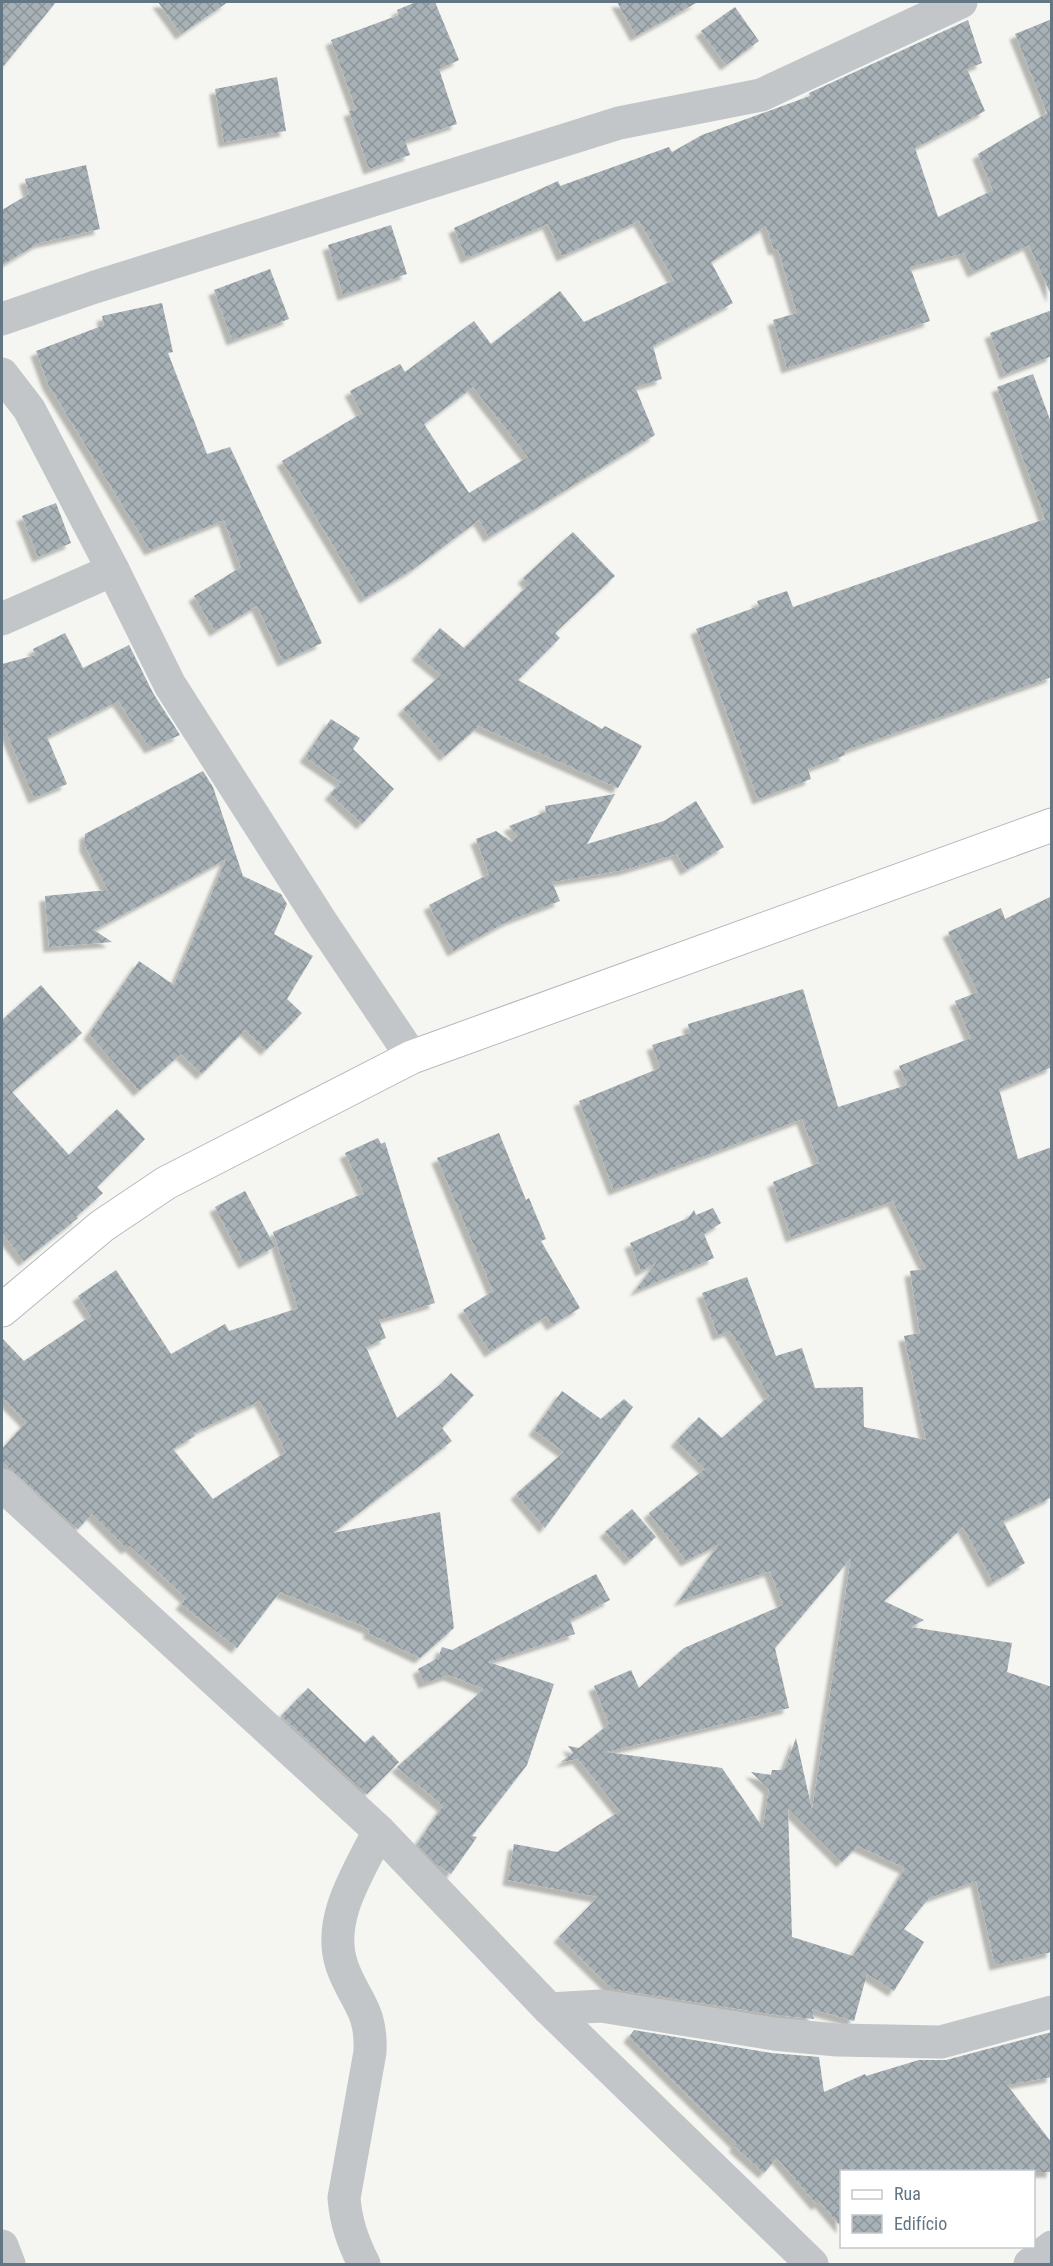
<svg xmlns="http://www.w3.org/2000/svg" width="1053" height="2266" font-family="'Roboto Condensed',sans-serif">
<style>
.building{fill:url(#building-cross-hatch);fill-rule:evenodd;filter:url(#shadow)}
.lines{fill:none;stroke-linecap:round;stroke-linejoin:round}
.secondary-casing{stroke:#b4babe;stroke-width:35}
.street{stroke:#c2c6c9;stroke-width:33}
.secondary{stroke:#fff;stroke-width:33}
</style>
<defs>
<pattern id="building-cross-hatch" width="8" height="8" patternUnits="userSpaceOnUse" patternTransform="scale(1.5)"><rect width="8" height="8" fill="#a8b1b6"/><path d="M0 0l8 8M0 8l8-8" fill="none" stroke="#8c9599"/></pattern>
<filter id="shadow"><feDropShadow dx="-5.5" dy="5.5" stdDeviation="1.5" flood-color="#0004"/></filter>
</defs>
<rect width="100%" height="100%" fill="#f5f5f1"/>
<g class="building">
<path d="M2 2H56L2 68Z"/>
<path d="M158 2H228L181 34Z"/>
<path d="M416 2H435L459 60 439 69 457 124 405 141 410 155 369 169 349 111 356 109 331 40 399 15 397 10Z"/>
<path d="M617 2H698L636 36Z"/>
<path d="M735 7 759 41 726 65 701 31Z"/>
<path d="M1052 19V297L1029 245 973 272 964 253 910 267 930 321 787 368 773 320 797 313 778 249 774 250 766 226 711 262 733 303 653 346 662 379 635 387 655 435 489 537 479 520 412 570 365 598 282 461 362 413 350 391 400 364 405 372 474 321 491 344 560 291 584 322 674 280 639 221 562 256 548 224 466 258 454 228 558 181 560 186 669 147 672 152 702 135 810 96 809 93 968 20 982 63 967 69 985 111 915 148 938 217 993 190 978 154 1047 113 1015 34ZM473 387 528 457 469 493 424 424Z"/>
<path d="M277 77 286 131 224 142 215 89Z"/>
<path d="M86 165 100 229 39 243 2 265V210L29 194 25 179Z"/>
<path d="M391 225 407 274 343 295 328 245Z"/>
<path d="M270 269 289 319 232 340 214 290Z"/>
<path d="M162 303 173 352 168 353 207 454 230 447 322 643 283 661 257 606 215 631 194 596 241 567 224 520 150 550 48 384 36 351 104 325 102 316Z"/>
<path d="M1052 310V356L1005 374 990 333Z"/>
<path d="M1033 374 1052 425V677L844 751 845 755 808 769 811 779 758 799 696 629 759 606 757 601 787 591 793 607 1045 519 997 387Z"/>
<path d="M56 503 71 543 38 557 22 516Z"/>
<path d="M573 532 615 576 555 633 560 638 518 680 602 729 605 726 642 746 618 788 479 726 445 756 403 709 441 675 417 655 440 628 464 648 529 584 523 578Z"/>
<path d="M65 633 83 668 129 645 153 693 180 735 150 748 118 701 47 737 67 784 34 798 2 722V664L36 655 33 649Z"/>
<path d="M331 719 360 738 353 749 394 789 362 824 330 794 341 782 305 757Z"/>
<path d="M203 771 213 787 243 876 281 894 287 904 274 934 313 956 287 999 302 1013 266 1050 245 1030 202 1074 181 1054 139 1091 89 1034 139 961 174 985 226 859 94 930 112 942 49 947 45 896 108 890 85 846V834Z"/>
<path d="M615 794 587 844 664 821 696 801 724 847 686 870 677 854 624 870 552 882 560 901 510 920 453 951 429 905 489 874 476 839 496 831 512 842 517 836 509 826 546 812 545 806Z"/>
<path d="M1052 896V1067L999 1089 1018 1159 1052 1147V1497L1003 1521 1025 1563 993 1582 963 1527 884 1601 924 1620 911 1627 1012 1643 1007 1672 1052 1687V1952L995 1965 976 1881 929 1898 904 1929 924 1942 894 1991 867 1974 854 2021 812 2009 814 2019 776 2015 612 1989 559 1937 598 1897 508 1880 514 1844 557 1852 620 1811 578 1759 561 1762 573 1753 568 1746 579 1748 609 1724 594 1686 631 1670 639 1688 684 1648 783 1605 770 1571 679 1601 719 1544 686 1561 649 1513 705 1469 676 1441 699 1417 722 1438 769 1396 730 1331 718 1335 702 1293 747 1277 776 1356 802 1348 815 1388 863 1387 864 1427 926 1440 904 1336 920 1333 910 1271 926 1269 893 1201 791 1237 773 1182 819 1163 802 1119 614 1190 579 1101 660 1068 652 1045 690 1033 688 1024 803 989 838 1107 907 1085 899 1066 971 1038 955 1001 978 992 948 932 1001 908 1005 919ZM851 1558 812 1810 796 1738 784 1770H772L771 1775 751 1772 769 1789 763 1828 722 1768 606 1752 789 1708 775 1648ZM788 1808 842 1862 858 1846 905 1868 853 1956 792 1937Z"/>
<path d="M41 985 82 1033 12 1092 69 1155 117 1109 145 1139 97 1187 103 1193 76 1217 78 1218 24 1261 2 1233V1020Z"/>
<path d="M499 1133 526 1200 529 1198 546 1239 541 1241 580 1308 552 1325 546 1316 490 1352 463 1310 493 1291 437 1158Z"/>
<path d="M378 1138 381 1144 385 1142 435 1303 379 1320 386 1338 366 1347 397 1418 441 1384 451 1373 474 1395 442 1428 452 1441 333 1533 440 1512 454 1628 420 1658 368 1633 370 1629 280 1592 237 1648 181 1604 186 1598 130 1546 127 1549 92 1514 78 1529 2 1462V1449L26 1422 2 1397V1338L24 1361 91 1316 78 1296 116 1270 171 1354 225 1324 229 1331 298 1308 273 1232 364 1193 345 1153ZM260 1401 286 1452 213 1499 173 1449 195 1436 193 1433Z"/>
<path d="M245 1191 275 1247 244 1263 215 1207Z"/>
<path d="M713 1208 721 1223 704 1234 714 1258 635 1291 656 1263 641 1271 630 1243 688 1218 694 1210 696 1215Z"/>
<path d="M562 1391 601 1419 624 1399 633 1407 545 1528 516 1494 564 1452 534 1430Z"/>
<path d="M632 1509 656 1537 630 1560 605 1532Z"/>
<path d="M596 1574 610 1600 570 1620 575 1634 488 1662 554 1684 527 1765 472 1836 477 1837 451 1874 436 1864 417 1844 443 1806 397 1767 484 1689 449 1675 424 1683 418 1669 438 1658 442 1647 452 1650Z"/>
<path d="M308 1688 365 1743 373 1735 399 1762 367 1794 281 1716Z"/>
<path d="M634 2030 771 2053 819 2057 824 2092 865 2074 866 2076 919 2060H946L1052 2032V2077L1007 2085 1052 2143V2172H842V2228L820 2202 817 2205 777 2158 764 2173 734 2146 737 2144 629 2037Z"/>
</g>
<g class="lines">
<defs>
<path id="secondary" d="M2 1310 102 1226 166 1183 412 1057 1052 825"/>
</defs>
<use href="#secondary" class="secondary-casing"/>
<g class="street">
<path d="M2 319 95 287 619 123 761 95 961 2"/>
<path d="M2 374 29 409 113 570 170 685 322 923 412 1057"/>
<path d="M2 619 113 570"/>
<path d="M2 1485 379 1831 549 2009 812 2264"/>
<path d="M549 2009 601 2006 774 2034 837 2040 941 2042 1052 2012"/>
<path d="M2 2246 9 2264"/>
<path d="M364 2264C353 2242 346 2223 344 2198L370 2052C372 2009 355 2002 342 1966 326 1919 359 1872 379 1831"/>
<path d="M1030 2264 1052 2247"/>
</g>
<use href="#secondary" class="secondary"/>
</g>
<rect width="1053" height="2266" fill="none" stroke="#637683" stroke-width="6"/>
<rect x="840" y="2170" width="195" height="78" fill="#ffffff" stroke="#c1c8cd" stroke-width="1.5"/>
<rect x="852" y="2190" width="30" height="9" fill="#ffffff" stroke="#c1c8cd" stroke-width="1.5"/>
<text x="894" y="2200" font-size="18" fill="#637683">Rua</text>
<rect x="852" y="2215" width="30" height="18" fill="url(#building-cross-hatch)" stroke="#c1c8cd" stroke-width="1.5"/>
<text x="894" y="2230" font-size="18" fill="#637683">Edifício</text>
</svg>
